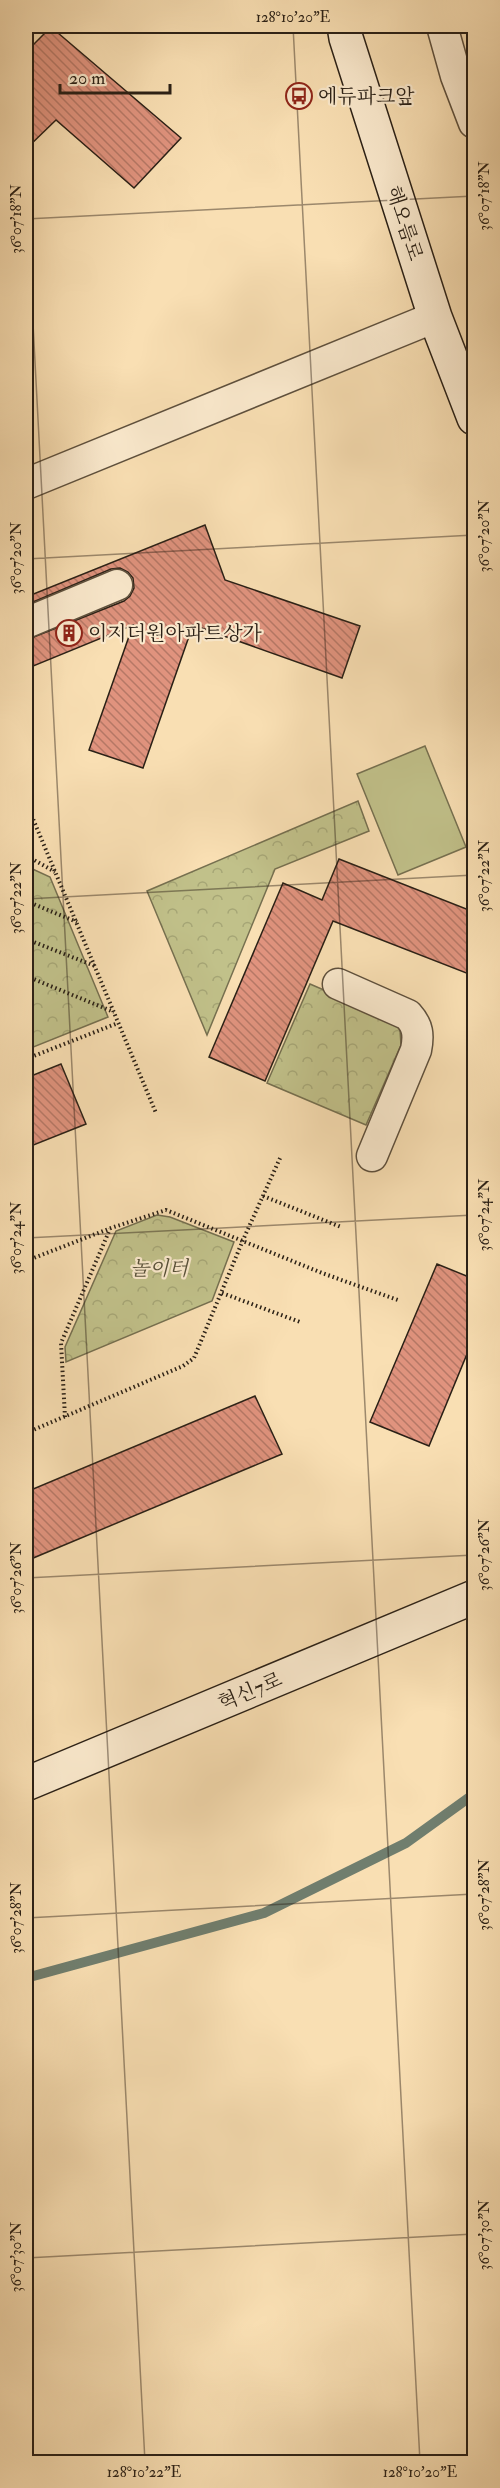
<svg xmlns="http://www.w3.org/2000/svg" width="500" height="2488" font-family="'IM FELL Double Pica','Noto Serif KR',serif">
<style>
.park{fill:url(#park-crowns);stroke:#767050;stroke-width:1.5}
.pitch{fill:#c1c18a;stroke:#767050;stroke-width:1.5}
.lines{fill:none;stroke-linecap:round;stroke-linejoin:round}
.stream{stroke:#707e6e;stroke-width:10}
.building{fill:url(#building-back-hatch);stroke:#2a2016;stroke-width:1.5}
.street-casing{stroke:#5e503d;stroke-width:33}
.secondary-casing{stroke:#2a2016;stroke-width:36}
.path{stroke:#2a2016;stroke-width:4;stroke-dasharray:1.5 3;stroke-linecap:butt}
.street{stroke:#fbeace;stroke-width:30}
.secondary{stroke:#fbeace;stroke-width:33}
.ticks{fill:none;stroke:#2a2016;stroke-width:1.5;stroke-opacity:0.45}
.labels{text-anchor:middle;stroke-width:4.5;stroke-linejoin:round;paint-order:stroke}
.poi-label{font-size:20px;fill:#2a2016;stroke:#fbeace;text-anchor:start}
.street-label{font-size:20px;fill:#2a2016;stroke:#fbeace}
.park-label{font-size:20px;font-style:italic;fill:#575039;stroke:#fbeace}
.neatline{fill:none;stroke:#2a2016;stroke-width:2}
.ticks-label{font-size:15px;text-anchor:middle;fill:#2a2016}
</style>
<defs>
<pattern id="park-crowns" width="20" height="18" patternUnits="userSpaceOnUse" patternTransform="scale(1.5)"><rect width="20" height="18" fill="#c1c18a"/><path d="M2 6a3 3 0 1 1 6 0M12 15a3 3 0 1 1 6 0" fill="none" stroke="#a6a676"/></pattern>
<pattern id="building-back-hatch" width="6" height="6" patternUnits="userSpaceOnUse" patternTransform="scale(1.5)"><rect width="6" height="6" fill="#e0937e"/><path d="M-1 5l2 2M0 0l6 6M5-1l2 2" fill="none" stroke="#b67866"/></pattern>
</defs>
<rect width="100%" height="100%" fill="#f9dfb3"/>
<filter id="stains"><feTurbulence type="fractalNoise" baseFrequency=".00333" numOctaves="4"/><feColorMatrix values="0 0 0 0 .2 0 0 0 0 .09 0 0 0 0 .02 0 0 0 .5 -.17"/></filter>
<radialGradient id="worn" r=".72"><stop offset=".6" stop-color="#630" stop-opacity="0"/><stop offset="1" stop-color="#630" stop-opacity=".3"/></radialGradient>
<g class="park">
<path d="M358 801 369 831 275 869 207 1035 147 891Z"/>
<path d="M26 866 50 877 108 1017 26 1050Z"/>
<path d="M310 984 391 1019 400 1030 401 1045 366 1125 267 1083Z"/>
<path d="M157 1215 170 1217 234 1242 212 1301 66 1362 65 1347 116 1231Z"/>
</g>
<path class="pitch" d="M425 746 466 847 398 875 357 774Z"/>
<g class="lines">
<path class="stream" d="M26 1978 264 1913 406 1843 474 1794"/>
</g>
<g class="building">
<path d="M51 27 181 138 134 188 56 120 26 149V52Z"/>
<path d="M205 525 225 580 360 626 342 678 193 625 143 768 89 750 133 625 26 669V640L124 601 130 596 134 588 133 578 128 572 120 568 111 569 26 605V597Z"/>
<path d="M339 859 474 912V976L333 921 265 1081 209 1057 283 883 322 900Z"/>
<path d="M61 1064 86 1124 26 1148V1078Z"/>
<path d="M437 1264 474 1279V1337L429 1446 370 1422Z"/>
<path d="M255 1396 282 1454 26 1561V1492Z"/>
</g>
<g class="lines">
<defs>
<g id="street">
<path d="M442 26 456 76 474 123"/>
<path d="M26 484 435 317"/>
<path d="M26 623 117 585"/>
<path d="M338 984 408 1015C418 1026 419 1035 416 1050L372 1156"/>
</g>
<g id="secondary">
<path d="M344 26 346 38 435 317 474 418"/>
<path d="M26 1784 474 1597"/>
</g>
</defs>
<use href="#street" class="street-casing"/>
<use href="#secondary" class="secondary-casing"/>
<g class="path">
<path d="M28 807 156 1113"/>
<path d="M26 858 34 860 55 872"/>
<path d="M26 901 77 922"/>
<path d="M26 939 95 966"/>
<path d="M26 976 114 1012"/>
<path d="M26 1059 118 1023"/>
<path d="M263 1196 341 1227"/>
<path d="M26 1261 111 1228 166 1210 322 1273 398 1300"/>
<path d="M222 1293 300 1322"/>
<path d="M65 1417 61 1343 110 1229"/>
<path d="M26 1433 183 1366 194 1358 243 1240 281 1156"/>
</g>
<use href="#street" class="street"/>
<use href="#secondary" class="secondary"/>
</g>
<path class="ticks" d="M293 26 420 2462M26 190 145 2462M26 219 474 196M26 559 474 535M26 899 474 875M26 1238 474 1215M26 1578 474 1555M26 1918 474 1894M26 2258 474 2234"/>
<defs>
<symbol id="bus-ring" viewBox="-11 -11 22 22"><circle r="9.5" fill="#fbeace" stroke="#8f2418" stroke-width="1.5"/><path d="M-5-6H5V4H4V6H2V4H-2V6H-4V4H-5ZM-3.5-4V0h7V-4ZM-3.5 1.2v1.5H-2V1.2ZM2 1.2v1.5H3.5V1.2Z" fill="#8f2418"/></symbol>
<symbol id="building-ring" viewBox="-11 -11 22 22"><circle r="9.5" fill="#fbeace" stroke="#8f2418" stroke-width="1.5"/><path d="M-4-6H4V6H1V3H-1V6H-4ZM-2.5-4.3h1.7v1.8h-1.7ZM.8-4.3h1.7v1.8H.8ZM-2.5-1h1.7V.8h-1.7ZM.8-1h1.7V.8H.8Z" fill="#8f2418"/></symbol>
</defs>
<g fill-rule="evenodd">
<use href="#bus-ring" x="284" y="81" width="30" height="30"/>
<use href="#building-ring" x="54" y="618" width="30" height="30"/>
</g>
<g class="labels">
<g class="poi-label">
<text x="318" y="103">에듀파크앞</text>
<text x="88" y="640">이지더원아파트상가</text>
</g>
<g class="street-label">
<text transform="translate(405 223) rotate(72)" y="7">해오름로</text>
<text transform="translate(250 1691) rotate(-23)" y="7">혁신7로</text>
</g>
<g class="park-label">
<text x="159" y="1275">놀이터</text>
</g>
</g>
<rect width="500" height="2488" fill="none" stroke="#f9dfb3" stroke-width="66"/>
<path d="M60 84v9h110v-9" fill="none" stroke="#2a2016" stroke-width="3"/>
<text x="69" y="84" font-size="18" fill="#2a2016" stroke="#fbeace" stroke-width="4.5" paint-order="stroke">20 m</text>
<rect x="33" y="33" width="434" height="2422" class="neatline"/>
<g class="ticks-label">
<text x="293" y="22">128°10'20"E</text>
<text transform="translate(484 196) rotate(-90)" y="5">36°07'18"N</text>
<text transform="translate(16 219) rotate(-90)" y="5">36°07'18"N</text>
<text transform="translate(484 536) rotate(-90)" y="5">36°07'20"N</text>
<text transform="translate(16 558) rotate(-90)" y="5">36°07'20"N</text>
<text transform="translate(484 876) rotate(-90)" y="5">36°07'22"N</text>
<text transform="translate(16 898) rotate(-90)" y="5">36°07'22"N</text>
<text transform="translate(484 1215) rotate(-90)" y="5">36°07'24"N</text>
<text transform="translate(16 1238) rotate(-90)" y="5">36°07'24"N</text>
<text transform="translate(484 1555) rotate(-90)" y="5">36°07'26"N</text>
<text transform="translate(16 1578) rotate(-90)" y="5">36°07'26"N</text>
<text transform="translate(484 1895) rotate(-90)" y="5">36°07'28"N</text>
<text transform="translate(16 1918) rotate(-90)" y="5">36°07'28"N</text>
<text transform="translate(484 2235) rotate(-90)" y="5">36°07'30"N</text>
<text transform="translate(16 2257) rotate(-90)" y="5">36°07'30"N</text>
<text x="144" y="2477">128°10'22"E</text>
<text x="420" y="2477">128°10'20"E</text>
</g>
<rect width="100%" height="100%" filter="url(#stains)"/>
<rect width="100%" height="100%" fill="url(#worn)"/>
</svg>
